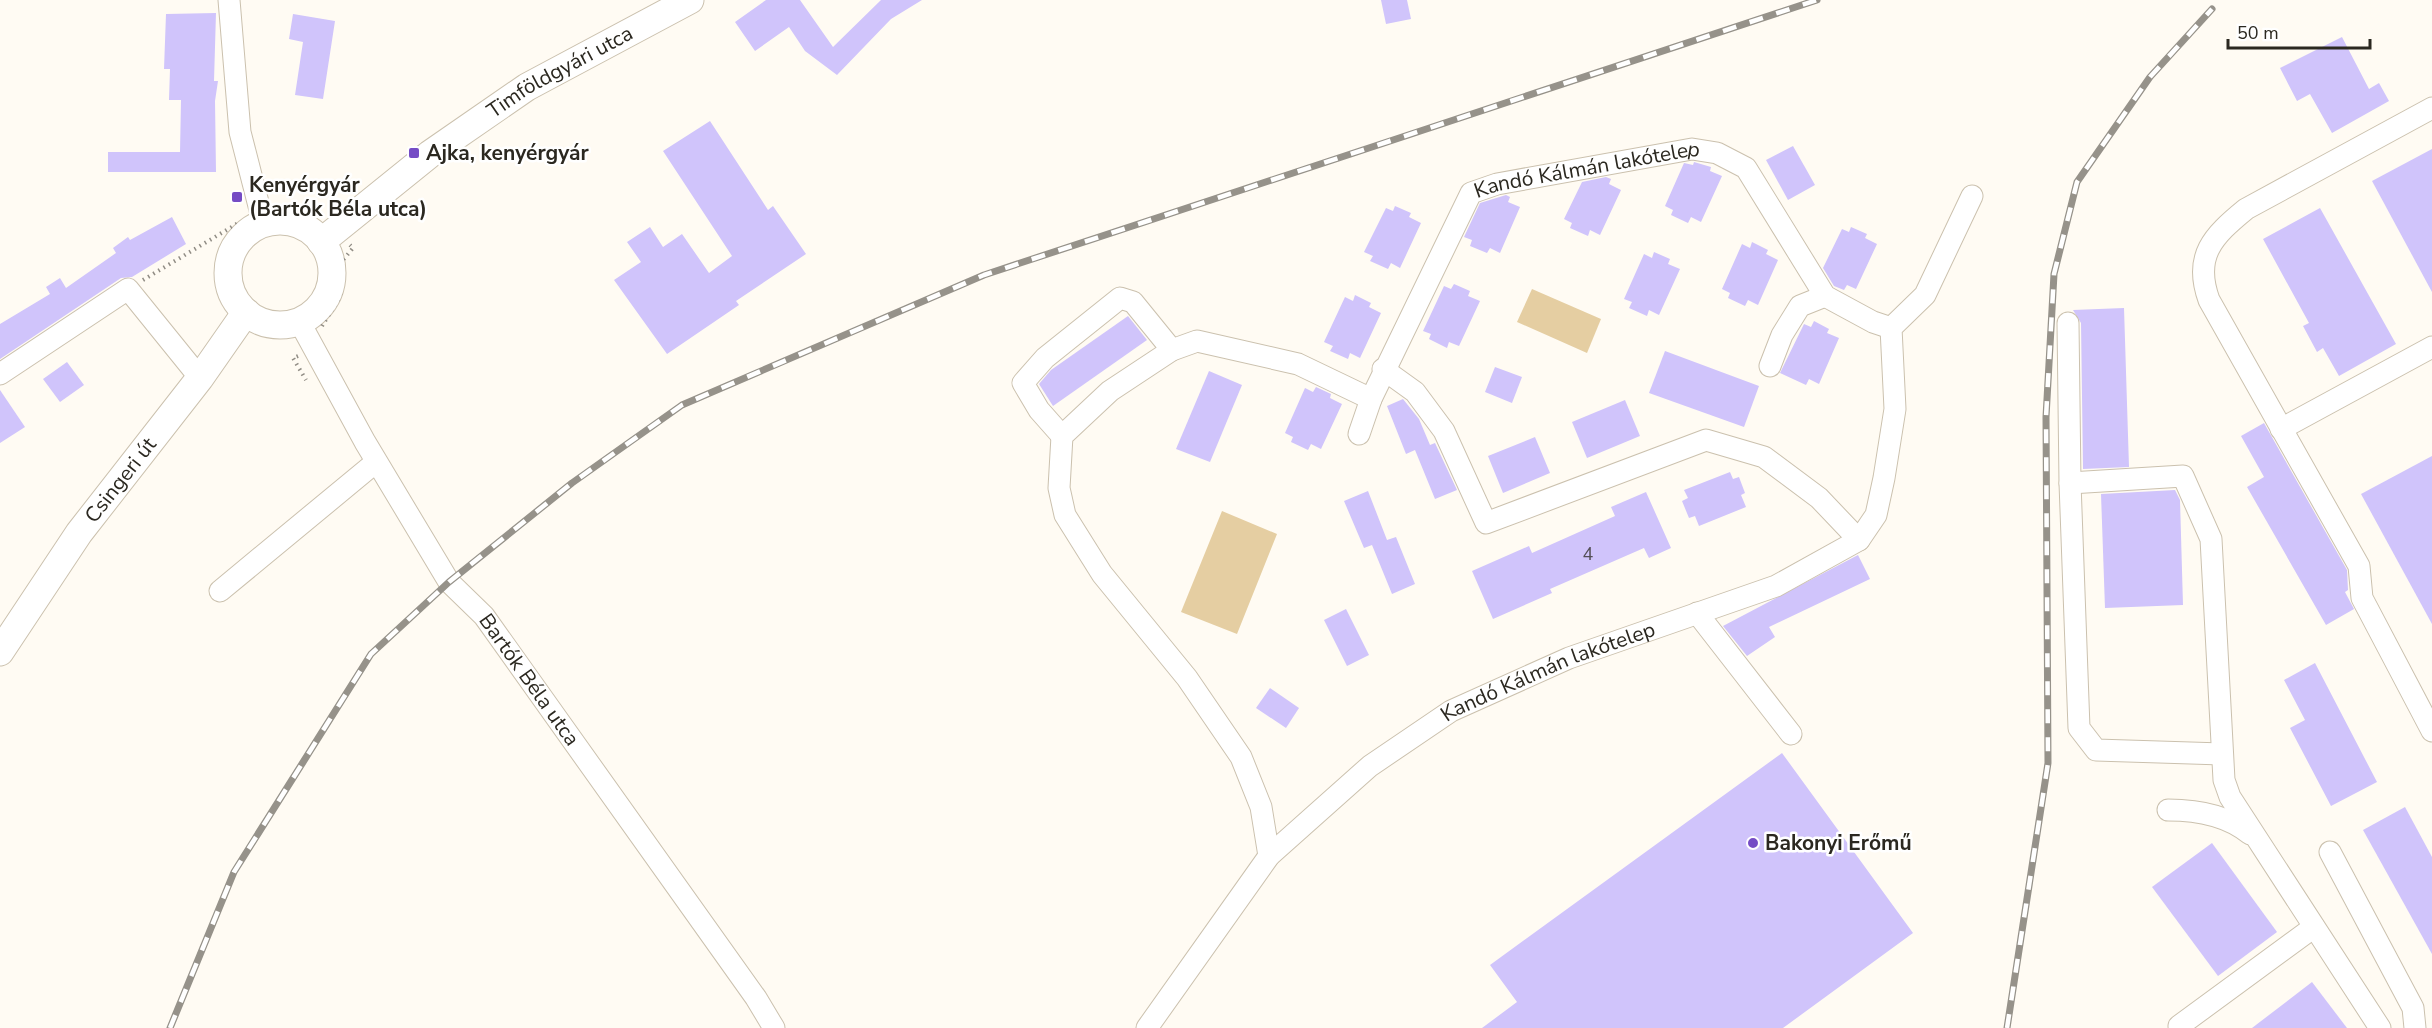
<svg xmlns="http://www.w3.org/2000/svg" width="2432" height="1028" font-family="'Nunito Sans',sans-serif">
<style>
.green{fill:#e5cea2}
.building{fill:#d0c4fb}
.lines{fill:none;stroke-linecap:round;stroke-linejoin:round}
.minor-casing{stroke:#cbc1ae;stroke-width:23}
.major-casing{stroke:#cbc1ae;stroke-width:29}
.path{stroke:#918d85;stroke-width:4;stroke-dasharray:1.5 4.5;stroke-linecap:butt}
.minor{stroke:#fff;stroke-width:21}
.major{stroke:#fff;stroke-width:27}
.rail-casing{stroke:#96928a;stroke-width:7}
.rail{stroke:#fff;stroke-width:4.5;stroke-dasharray:14;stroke-linecap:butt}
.poi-dot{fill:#754cc5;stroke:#fff;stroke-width:2}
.labels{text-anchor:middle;stroke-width:5;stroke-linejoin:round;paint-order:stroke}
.number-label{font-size:18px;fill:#544f57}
.street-label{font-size:21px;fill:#2b2820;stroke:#fff}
.poi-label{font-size:21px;font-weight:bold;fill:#2b2820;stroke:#fff;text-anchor:start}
</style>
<rect width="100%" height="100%" fill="#fffbf3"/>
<g class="green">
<path d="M1532 289 1601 319 1587 353 1517 322Z"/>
<path d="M1222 511 1277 534 1237 634 1181 612Z"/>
</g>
<g class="building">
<path d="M766 0H800L833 47 881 0H922L891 19 837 75 805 51 789 27 755 51 735 22Z"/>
<path d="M1381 0H1407L1411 19 1386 24Z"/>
<path d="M216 13 214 81H218L215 101 216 172H108V152H180L181 100H169L170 69H164L166 14Z"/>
<path d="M293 14 335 21 323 99 295 95 303 42 289 39Z"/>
<path d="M2342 37 2369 89 2379 83 2389 101 2332 133 2310 94 2297 101 2280 68Z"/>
<path d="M710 121 768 210 773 206 806 254 736 301 739 305 667 354 614 280 641 262 627 242 650 227 663 247 682 234 709 273 732 256 663 151Z"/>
<path d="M1793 146 1815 185 1788 200 1766 160Z"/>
<path d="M2432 149V292L2372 181Z"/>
<path d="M1694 162 1711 167 1710 171 1722 176 1701 222 1691 217 1688 223 1671 215 1673 210 1665 206 1684 163 1693 165Z"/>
<path d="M1606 177 1611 179 1609 184 1621 190 1600 235 1590 230 1588 236 1570 228 1572 223 1564 219 1582 182Z"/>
<path d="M1506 195 1510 197 1508 202 1520 207 1500 253 1490 248 1487 253 1470 246 1472 240 1464 237 1480 203Z"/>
<path d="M1395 206 1411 213 1409 217 1421 223 1400 268 1391 263 1388 269 1370 261 1373 256 1364 252 1386 208 1393 211Z"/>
<path d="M2320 208 2396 344 2339 376 2323 348 2317 352 2303 326 2309 323 2263 239Z"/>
<path d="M172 217 186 244 132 277 121 278 0 359V324L50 294 46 287 60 278 66 288 116 253 113 248 128 237 130 240Z"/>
<path d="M1851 227 1867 234 1865 238 1877 244 1856 289 1847 285 1844 290 1834 286 1823 268 1842 229 1849 232Z"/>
<path d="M1752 242 1768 250 1766 254 1778 260 1758 305 1748 300 1745 306 1728 298 1730 293 1722 289 1742 244 1750 248Z"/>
<path d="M1654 252 1670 259 1668 264 1680 269 1659 315 1649 310 1647 316 1629 308 1632 302 1624 299 1644 254 1652 258Z"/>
<path d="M1454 284 1470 291 1468 296 1480 301 1459 346 1449 342 1447 348 1429 339 1431 334 1423 331 1444 286 1451 289Z"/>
<path d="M1355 295 1371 303 1369 307 1381 313 1360 358 1350 353 1348 359 1330 351 1333 346 1324 342 1345 297 1353 301Z"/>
<path d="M2124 308 2129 467 2083 469 2081 323 2073 310Z"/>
<path d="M1128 316 1147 340 1053 406 1039 384 1051 370Z"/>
<path d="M1814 321 1829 329 1827 333 1839 338 1819 384 1809 379 1806 385 1780 373 1804 324 1811 327Z"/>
<path d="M1665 351 1759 386 1744 427 1649 393Z"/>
<path d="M67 362 84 385 60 402 43 379Z"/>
<path d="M1495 367 1522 377 1512 403 1485 392Z"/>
<path d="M1209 371 1242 385 1210 462 1176 449Z"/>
<path d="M1316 387 1331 394 1330 398 1342 404 1321 449 1311 444 1308 450 1291 442 1293 437 1285 433 1305 388 1313 392Z"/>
<path d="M0 390 25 427 0 443Z"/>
<path d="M1403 399 1419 419 1430 445 1435 443 1457 490 1435 499 1415 450 1406 454 1387 406Z"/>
<path d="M1625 400 1640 436 1587 458 1572 422Z"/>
<path d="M2264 423 2347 570 2348 590 2345 592 2354 609 2326 625 2247 487 2264 477 2241 436Z"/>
<path d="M1535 437 1550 473 1503 493 1488 456Z"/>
<path d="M2432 456V624L2361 494Z"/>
<path d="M1730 472 1733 479 1739 477 1745 493 1741 495 1746 507 1699 526 1695 516 1689 518 1682 501 1688 498 1684 490Z"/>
<path d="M2175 490 2180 500 2183 605 2105 608 2101 494Z"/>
<path d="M1368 491 1387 540 1396 537 1415 584 1392 594 1372 545 1364 548 1344 501Z"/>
<path d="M1646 492 1671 548 1649 558 1644 548 1550 589 1552 593 1493 619 1472 571 1529 546 1532 553 1615 516 1611 507Z"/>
<path d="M1858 555 1870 579 1769 627 1775 637 1747 656 1723 626Z"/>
<path d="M1346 609 1369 655 1347 666 1324 620Z"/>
<path d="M2315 663 2377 782 2331 806 2290 728 2305 720 2284 680Z"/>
<path d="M1270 688 1299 708 1286 728 1256 708Z"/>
<path d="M1782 753 1913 933 1783 1028H1482L1517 1002 1490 965Z"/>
<path d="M2405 807 2432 857V954L2363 830Z"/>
<path d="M2212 843 2277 932 2218 976 2152 887Z"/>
<path d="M2312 982 2347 1028H2252Z"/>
</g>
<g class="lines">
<defs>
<g id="minor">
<path d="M229 0 240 132 261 214 259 226"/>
<path d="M2432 108 2246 209C2213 236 2193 256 2209 300L2359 566 2362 598 2432 731"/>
<path id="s1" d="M299 321 365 442 449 582 484 616 756 998 774 1028"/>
<path d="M2068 323 2070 483 2079 728 2096 750 2222 754"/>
<path d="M1770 366 1782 335 1800 306 1825 296"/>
<path d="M1383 369 1415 392 1444 431 1486 523 1706 440 1764 457 1819 498 1859 540"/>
<path d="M0 374 128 289 200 378"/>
<path d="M2281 429 2432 347"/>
<path d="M1359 434 1371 399"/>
<path d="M1062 436 1039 410 1023 383 1045 358 1120 298 1133 302 1172 350"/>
<path d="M2070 483 2183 476 2211 539 2224 780 2230 797 2380 1028"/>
<path d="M220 591 376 462"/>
<path d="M1697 613 1791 734"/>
<path d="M2168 810C2198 810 2227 815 2250 834"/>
<path d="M2330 852 2413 1008 2415 1028"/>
<path id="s2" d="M1269 856 1261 807 1241 757 1187 678 1102 574 1065 515 1059 488 1062 436 1110 391 1172 350 1197 341 1298 364 1371 399 1471 193 1497 184 1692 149 1717 153 1746 168 1825 296 1873 322 1891 328"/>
<path d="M2179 1026 2314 927"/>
<path id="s3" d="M1147 1028 1269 856 1370 766 1451 711 1569 658 1776 586 1859 540 1876 515 1884 478 1895 409 1891 328 1925 295 1972 196"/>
</g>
<g id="major">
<circle cx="280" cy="273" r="52"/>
<path id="s4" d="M321 242 430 154 527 87 690 0"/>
<path id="s5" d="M0 652 79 533 200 378 246 312"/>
</g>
</defs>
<use href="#minor" class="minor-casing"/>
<use href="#major" class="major-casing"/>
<g class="path">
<path d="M278 210 291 207 305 217 320 212"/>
<path d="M143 280 240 222"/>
<path d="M322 326 340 297 343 260 353 248 350 245"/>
<path d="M298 356 293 358 306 380"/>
</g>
<use href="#minor" class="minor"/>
<use href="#major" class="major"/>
<defs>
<g id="rail">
<path d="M170 1028 234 872 371 654 449 582 572 483 682 405 984 275 1817 0"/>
<path d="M2007 1028 2048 763 2046 417 2054 274 2077 182 2150 77 2212 9"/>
</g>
</defs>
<use href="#rail" class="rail-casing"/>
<use href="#rail" class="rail"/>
</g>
<g class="poi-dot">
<rect x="408" y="147" width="12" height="12" rx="3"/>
<rect x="231" y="191" width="12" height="12" rx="3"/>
<circle cx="1753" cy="843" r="6"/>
</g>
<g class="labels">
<g class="number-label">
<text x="1588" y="560">4</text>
</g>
<g class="street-label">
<text dy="7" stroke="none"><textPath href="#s4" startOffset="294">Timföldgyári utca</textPath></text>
<text dy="7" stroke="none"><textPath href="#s2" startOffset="1182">Kandó Kálmán lakótelep</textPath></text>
<text dy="7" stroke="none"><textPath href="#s5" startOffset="210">Csingeri út</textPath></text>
<text dy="7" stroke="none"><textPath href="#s3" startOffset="549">Kandó Kálmán lakótelep</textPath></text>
<text dy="7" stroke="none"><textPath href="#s1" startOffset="428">Bartók Béla utca</textPath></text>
</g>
<g class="poi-label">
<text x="426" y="160">Ajka, kenyérgyár</text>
<text x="249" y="192">Kenyérgyár<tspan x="249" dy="24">(Bartók Béla utca)</tspan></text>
<text x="1765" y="850">Bakonyi Erőmű</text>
</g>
</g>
<path d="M2228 39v9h142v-9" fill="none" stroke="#2b2820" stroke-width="3"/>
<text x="2237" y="39" font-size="18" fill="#2b2820" stroke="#ffffff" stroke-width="4.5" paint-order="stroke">50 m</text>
</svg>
